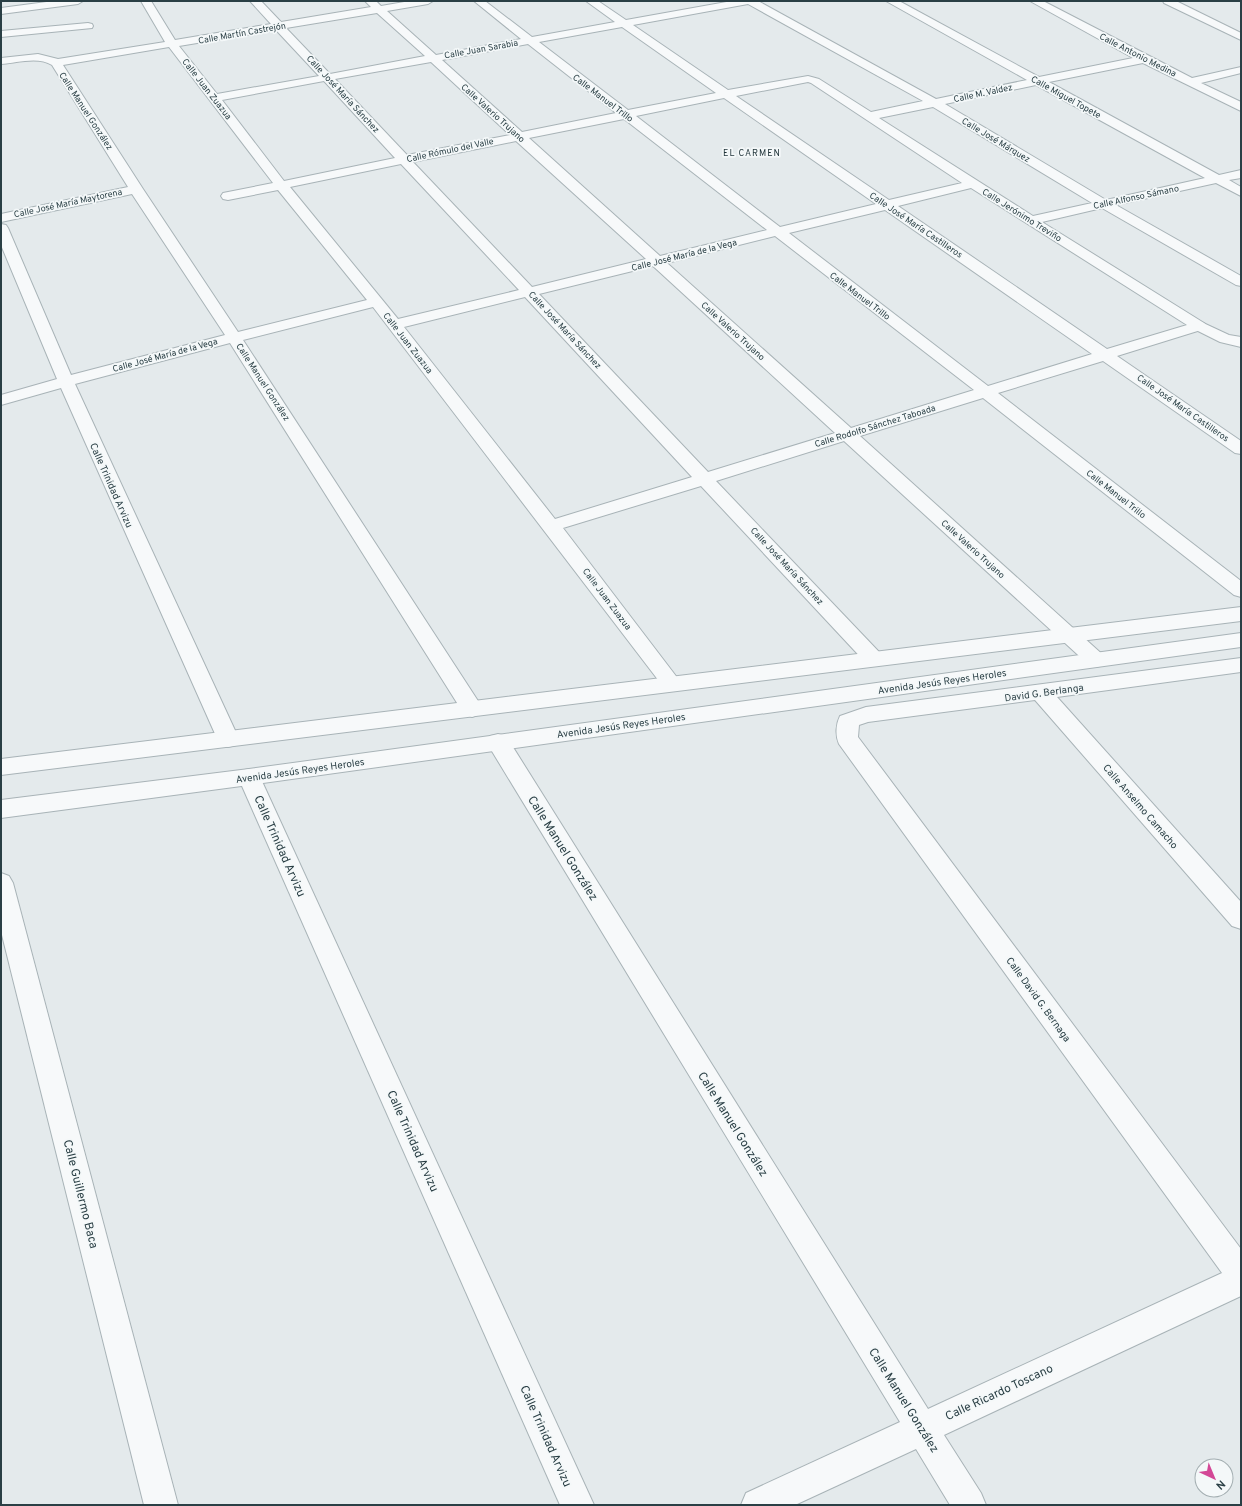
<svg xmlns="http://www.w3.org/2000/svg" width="1242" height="1506" font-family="Overpass,sans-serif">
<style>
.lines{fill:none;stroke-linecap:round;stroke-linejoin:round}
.pedestrian-casing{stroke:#a8b3b7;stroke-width:2}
.minor-casing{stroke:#a8b3b7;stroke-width:2}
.tertiary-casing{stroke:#a8b3b7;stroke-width:2}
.pedestrian{fill:#f7f9fa;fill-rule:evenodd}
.minor{fill:#f7f9fa;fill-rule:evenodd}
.tertiary{fill:#f7f9fa;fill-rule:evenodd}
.labels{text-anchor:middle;stroke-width:3.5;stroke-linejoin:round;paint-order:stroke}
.far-street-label{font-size:9px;fill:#2a3f45;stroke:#f4f8f9}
.far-neighbourhood-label{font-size:9px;letter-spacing:1px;fill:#1c3036;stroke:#f4f8f9}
.street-label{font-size:10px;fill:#2a3f45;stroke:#f4f8f9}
.near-street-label{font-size:12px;fill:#2a3f45;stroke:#f4f8f9}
</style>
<rect width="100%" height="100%" fill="#e4eaec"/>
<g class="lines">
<defs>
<path id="pedestrian" d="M1199 321 1229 335 1241 337V347L1220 342 1194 329 1191 326 1194 323Z"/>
<g id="minor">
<path d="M54 1H83L78 4 1 14V8Z"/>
<path d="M141 1H151L175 40 271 24 250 1H261L281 22 371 7 365 1H376L381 6 410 1H433L428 4 387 11 436 55 521 39 474 1H485L532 37 615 22 586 1H598L626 20 732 1H758L936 99 1027 80 886 1H899L1039 77 1133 58 1030 1H1043L1192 78 1241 67V73L1201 83 1241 102V111L1143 63 1049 82 1219 175 1241 170V178L1229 180 1241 187V196L1216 183 1116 205 1241 276V286L1236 285 1102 208 1042 222 1204 323 1207 326 1204 329 1117 356 1241 441V454L1235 453 1103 361 998 393 1241 581V597L1234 595 983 398 860 436 1103 655 1106 660 1103 665 1096 667 1089 665 844 441 716 481 881 654 884 659 881 664 874 666 867 664 701 486 563 528 682 684 679 689 672 691 665 689 373 307 243 340 480 704 483 709 480 714 472 717 464 714 230 343 75 384 239 739 236 745 228 747 220 745 61 388 1 405V395L57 379 1 245V224L6 225 8 228 71 375 225 335 132 194 1 222V214L128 187 52 65C38 56 16 63 1 64V58L38 54 58 59 165 42ZM748 4 923 101 871 112 819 79 808 76 728 90 633 25ZM377 13 425 56 330 74 286 28ZM622 27 716 93 628 110 539 42ZM276 30 319 76 217 94 179 46ZM528 44 616 113 522 132 442 60ZM169 47 273 183 223 193 221 196 223 199 228 200 278 190 367 300 238 332 143 189 63 65ZM431 62 510 135 407 155 335 79ZM324 81 395 158 284 181 222 100ZM808 82 811 83 962 183 889 200 736 96ZM1036 85 1205 178 1106 200 945 104ZM724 98 876 204 780 227 636 116ZM933 107 1092 203 1033 216 879 118ZM624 119 767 230 660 256 529 138ZM516 141 646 259 532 287 413 162ZM401 164 519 290 398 319 290 187ZM971 188 1187 325 1107 349 898 206ZM885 210 1092 354 988 386 789 233ZM775 236 974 390 851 428 667 263ZM653 266 835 433 708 472 539 294ZM525 297 692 477 555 519 404 327Z"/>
<path d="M1163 1H1176L1241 33V40L1164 3Z"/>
<path d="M88 23 92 24 93 26 92 28 1 37V31Z"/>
<path d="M1241 658V672L1057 697 1241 902V929L1232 926 1035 700 868 722 859 725 858 737 1241 1249V1296L944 1435 981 1493 986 1505H950L916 1449 795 1505H741L746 1493 900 1422 490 748 487 742 490 736 498 734 506 736 928 1409 1222 1273 839 744C835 735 836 724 840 716L866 707Z"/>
<path d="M249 769 257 771 260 777 594 1505H560L238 777 241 771Z"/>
<path d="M1 873 9 876 13 883 178 1505H144L1 931Z"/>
</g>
<g id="tertiary">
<path d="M1241 607V621L1 775V759Z"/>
<path d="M1241 633V647L249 785 1 818V800L249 769Z"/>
</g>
</defs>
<use href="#pedestrian" class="pedestrian-casing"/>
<use href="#minor" class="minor-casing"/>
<use href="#tertiary" class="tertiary-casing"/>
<use href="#pedestrian" class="pedestrian"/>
<use href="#minor" class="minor"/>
<use href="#tertiary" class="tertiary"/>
</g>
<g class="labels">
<g class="far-street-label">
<text transform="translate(242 33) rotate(-10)" y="3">Calle Martín Castrejón</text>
<text transform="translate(481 49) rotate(-10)" y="3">Calle Juan Sarabia</text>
<text transform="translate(1138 55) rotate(27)" y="3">Calle Antonio Medina</text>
<text transform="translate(207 89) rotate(52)" y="3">Calle Juan Zuazua</text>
<text transform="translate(983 93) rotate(-12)" y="3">Calle M. Valdez</text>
<text transform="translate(343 94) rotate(47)" y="3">Calle José María Sánchez</text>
<text transform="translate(1066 97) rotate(29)" y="3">Calle Miguel Topete</text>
<text transform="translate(603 98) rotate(37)" y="3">Calle Manuel Trillo</text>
<text transform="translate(86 111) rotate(57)" y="3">Calle Manuel González</text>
<text transform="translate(493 113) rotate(42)" y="3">Calle Valerio Trujano</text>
<text transform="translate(996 140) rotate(31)" y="3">Calle José Márquez</text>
<text transform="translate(450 150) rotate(-12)" y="3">Calle Rómulo del Valle</text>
<text transform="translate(1136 197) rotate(-12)" y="3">Calle Alfonso Sámano</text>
<text transform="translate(68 203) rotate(-12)" y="3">Calle José María Maytorena</text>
<text transform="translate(1022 215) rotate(32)" y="3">Calle Jerónimo Treviño</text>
<text transform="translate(916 225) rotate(34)" y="3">Calle José María Castilleros</text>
<text transform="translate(684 255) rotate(-14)" y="3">Calle José María de la Vega</text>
<text transform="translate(860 296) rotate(37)" y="3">Calle Manuel Trillo</text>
<text transform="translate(565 330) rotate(47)" y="3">Calle José María Sánchez</text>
<text transform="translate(733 331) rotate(42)" y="3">Calle Valerio Trujano</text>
<text transform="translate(408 343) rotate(52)" y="3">Calle Juan Zuazua</text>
<text transform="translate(165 355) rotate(-15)" y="3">Calle José María de la Vega</text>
<text transform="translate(263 382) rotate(57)" y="3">Calle Manuel González</text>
<text transform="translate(1183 408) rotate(35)" y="3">Calle José María Castilleros</text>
<text transform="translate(875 426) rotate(-17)" y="3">Calle Rodolfo Sánchez Taboada</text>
<text transform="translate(1116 494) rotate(38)" y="3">Calle Manuel Trillo</text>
<text transform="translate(973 549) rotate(42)" y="3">Calle Valerio Trujano</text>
<text transform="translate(787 566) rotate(47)" y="3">Calle José María Sánchez</text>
<text transform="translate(607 599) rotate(53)" y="3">Calle Juan Zuazua</text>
</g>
<g class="far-neighbourhood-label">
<text x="752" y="156">EL CARMEN</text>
</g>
<g class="street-label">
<text transform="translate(112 485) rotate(66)" y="4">Calle Trinidad Arvizu</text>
<text transform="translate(942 681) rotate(-8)" y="4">Avenida Jesús Reyes Heroles</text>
<text transform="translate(1044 692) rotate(-8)" y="4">David G. Berlanga</text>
<text transform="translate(621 725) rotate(-8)" y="4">Avenida Jesús Reyes Heroles</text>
<text transform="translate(300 770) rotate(-8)" y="4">Avenida Jesús Reyes Heroles</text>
<text transform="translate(1141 806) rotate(49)" y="4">Calle Anselmo Camacho</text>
<text transform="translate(1039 999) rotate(54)" y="4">Calle David G. Bernaga</text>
</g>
<g class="near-street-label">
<text transform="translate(280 846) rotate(66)" y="4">Calle Trinidad Arvizu</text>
<text transform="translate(563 848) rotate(58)" y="4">Calle Manuel González</text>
<text transform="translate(733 1124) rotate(58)" y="4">Calle Manuel González</text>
<text transform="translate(413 1141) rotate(66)" y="4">Calle Trinidad Arvizu</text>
<text transform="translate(81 1194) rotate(76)" y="4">Calle Guillermo Baca</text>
<text transform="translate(999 1392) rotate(-25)" y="4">Calle Ricardo Toscano</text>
<text transform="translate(904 1400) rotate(58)" y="4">Calle Manuel González</text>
<text transform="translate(546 1436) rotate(66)" y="4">Calle Trinidad Arvizu</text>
</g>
</g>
<rect width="1242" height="1506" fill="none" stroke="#2a3f45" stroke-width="4"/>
<g transform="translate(1214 1478) rotate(136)"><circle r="19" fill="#f4f8f9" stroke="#a3aeb1"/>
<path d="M0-3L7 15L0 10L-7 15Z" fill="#d34796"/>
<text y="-6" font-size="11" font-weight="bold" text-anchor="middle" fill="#2a3f45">N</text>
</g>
</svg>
